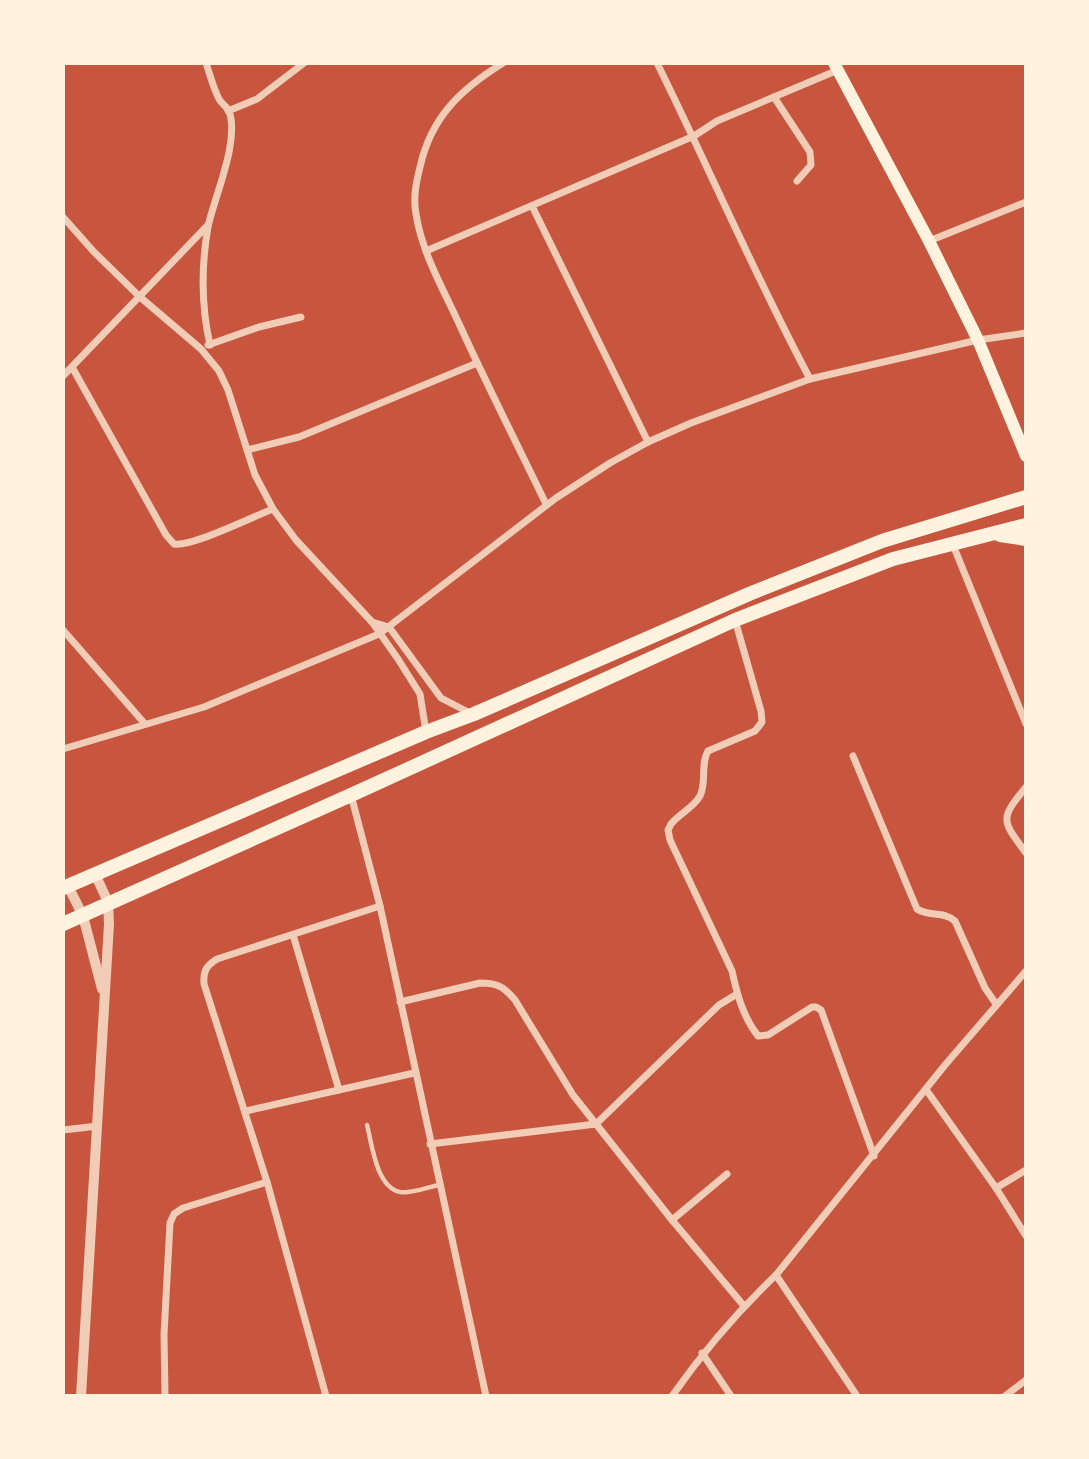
<svg xmlns="http://www.w3.org/2000/svg" width="1089" height="1459" font-family="Lato,sans-serif">
<style>
.lines{fill:none;stroke-linecap:round;stroke-linejoin:round}
.service{stroke:#f1ccb7;stroke-width:4.5}
.minor{stroke:#f1ccb7;stroke-width:7}
.tertiary{stroke:#f1ccb7;stroke-width:10}
.secondary{stroke:#fff3e0;stroke-width:12}
.trunk{stroke:#fff3e0;stroke-width:14}
</style>
<rect width="100%" height="100%" fill="#c8553d"/>
<g class="lines">
<path class="service" d="M367 1125C372 1144 376 1187 400 1192 411 1194 428 1187 439 1185"/>
<g class="minor">
<path d="M206 63C210 75 213 87 219 99 221 103 227 107 229 111 240 142 214 197 208 227 201 267 201 305 210 345"/>
<path d="M503 63C461 89 431 117 420 167 416 183 413 198 416 214 422 254 445 292 461 328 488 387 518 446 546 504"/>
<path d="M657 63C709 168 755 276 810 379"/>
<path d="M774 97 810 152 811 165 797 181"/>
<path d="M228 111 257 99 304 63"/>
<path d="M532 206 648 442"/>
<path d="M63 217 94 252 140 297 201 349 219 371 228 390 255 475 273 509 296 540 372 622 398 659 420 694 426 732"/>
<path d="M929 241 1026 202"/>
<path d="M426 251 694 136 717 121 838 70"/>
<path d="M208 345 259 327 301 317"/>
<path d="M72 367 166 535 174 544C192 547 252 517 273 509"/>
<path d="M63 376 208 225"/>
<path d="M247 450 299 437 477 363"/>
<path d="M953 545 1026 724"/>
<path d="M735 620 761 711 762 722 755 731 708 751C700 765 707 782 700 796 693 808 679 814 671 824L668 830 670 840 732 971C737 994 743 1017 758 1036L768 1035 812 1007H816L821 1010 874 1156"/>
<path d="M372 622 389 627 441 698 470 713"/>
<path d="M63 630 145 724"/>
<path d="M63 749 204 707 379 634 556 498 610 463 648 442 691 423 810 379 978 340 1026 333"/>
<path d="M853 756 917 909C929 917 944 911 955 921L985 988 996 1004"/>
<path d="M1026 787C999 820 1002 820 1026 853"/>
<path d="M351 795 380 906 486 1396"/>
<path d="M293 935 339 1090"/>
<path d="M400 1002 480 983C498 983 504 987 515 1000L573 1095 672 1220 744 1306"/>
<path d="M927 1091 996 1188 1026 1236"/>
<path d="M246 1111 414 1073"/>
<path d="M63 1130 98 1126"/>
<path d="M430 1144 596 1124 719 1005 737 994"/>
<path d="M996 1188 1026 1170"/>
<path d="M672 1220 727 1174"/>
<path d="M776 1275 857 1396"/>
<path d="M702 1353 731 1396"/>
<path d="M165 1396 164 1334 170 1223 174 1214 183 1208 267 1182"/>
<path d="M326 1396 267 1182 204 984C203 971 206 966 217 959L380 906"/>
<path d="M672 1396C703 1352 737 1312 776 1275L945 1065 1026 971"/>
<path d="M1005 1396 1026 1380"/>
</g>
<g class="tertiary">
<path d="M68 886 83 916 102 989"/>
<path d="M81 1396 109 924 108 902 95 874"/>
</g>
<path class="secondary" d="M834 63 929 241 978 340 1026 456"/>
<g class="trunk">
<path d="M1000 535 1026 539"/>
<path d="M63 888 426 732 474 714 749 594 882 541 1026 497"/>
<path d="M63 924 351 795 735 620 893 559 1026 525"/>
</g>
</g>
<rect width="1089" height="1459" fill="none" stroke="#fff3e0" stroke-width="130"/>
</svg>
